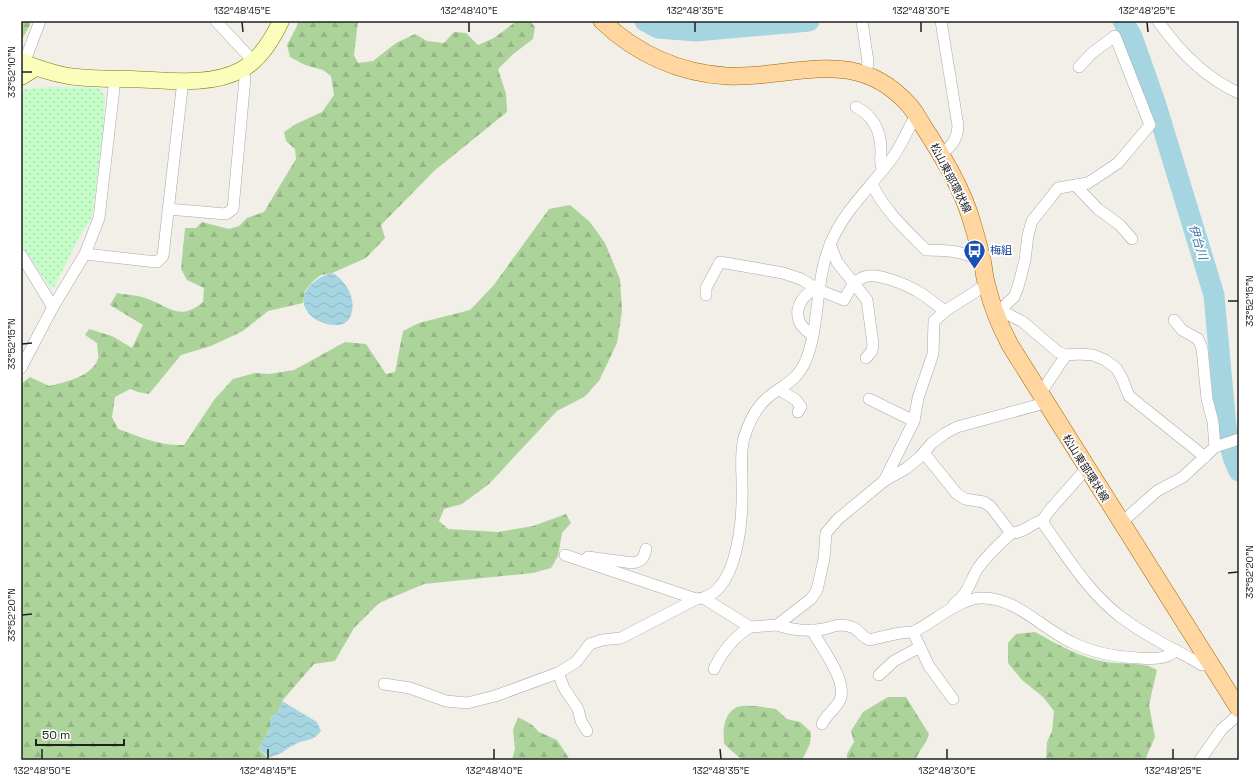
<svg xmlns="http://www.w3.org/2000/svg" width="1260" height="781" font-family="'Space Grotesk','Noto Sans JP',sans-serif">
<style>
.forest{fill:url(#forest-firs)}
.park{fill:url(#park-dots)}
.water{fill:url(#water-waves)}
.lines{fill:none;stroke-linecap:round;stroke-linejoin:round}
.river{stroke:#a6d5e2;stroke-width:21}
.street-casing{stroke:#a8a8a8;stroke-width:12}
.secondary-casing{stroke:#758100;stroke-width:17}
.primary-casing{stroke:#9f6800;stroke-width:18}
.street{stroke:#fff;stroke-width:11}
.secondary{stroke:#fbfeba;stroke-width:16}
.primary{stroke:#ffd5a0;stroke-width:17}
.ticks{fill:none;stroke:#212121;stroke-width:1.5}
.labels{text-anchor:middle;stroke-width:3.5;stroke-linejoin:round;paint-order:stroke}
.street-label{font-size:11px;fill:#212121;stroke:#fff}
.transit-label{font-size:11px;fill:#164399;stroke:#fff;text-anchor:start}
.water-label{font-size:12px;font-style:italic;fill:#4176a8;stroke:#fff}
.neatline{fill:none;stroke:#212121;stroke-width:1.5}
.ticks-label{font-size:10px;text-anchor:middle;fill:#212121}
</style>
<defs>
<pattern id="forest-firs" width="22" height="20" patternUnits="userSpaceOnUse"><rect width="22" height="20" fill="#acd49a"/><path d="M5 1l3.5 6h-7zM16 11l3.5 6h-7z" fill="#94b684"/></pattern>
<pattern id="park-dots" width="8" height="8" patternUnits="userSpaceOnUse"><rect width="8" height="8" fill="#c4fdc8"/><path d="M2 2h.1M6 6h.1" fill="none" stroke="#a8d9ac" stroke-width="1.8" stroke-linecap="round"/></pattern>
<pattern id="water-waves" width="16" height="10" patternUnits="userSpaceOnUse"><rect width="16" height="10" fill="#a6d5e2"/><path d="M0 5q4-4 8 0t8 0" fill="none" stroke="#8fb7c2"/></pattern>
</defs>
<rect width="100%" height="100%" fill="#f2efe8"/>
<g class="forest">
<path d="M21 21H30V25L21 41Z"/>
<path d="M298 21H358L354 55 358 63 373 61 396 43 415 34 427 41 444 43 454 32 466 33 478 45 494 38 514 23 530 21 535 27 533 39 512 55 498 69 506 94 507 112 434 171 381 225 385 238 366 258 332 273 321 275 313 281 305 291 303 303 268 311 243 331 211 346 181 355 149 394 138 392 130 389 115 397 112 417 118 429C141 437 160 446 184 445L214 400 233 379 255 373 269 374 294 370 345 342 366 344 386 374 395 372 403 331 419 323 470 310 493 286 549 209 570 205 590 222 605 243 620 279 622 311 617 343 599 381 584 397 557 411 489 484 462 504 444 509 439 521 448 529 498 532 533 526 566 514 571 523 562 533 558 556 551 568 533 573 424 584 379 603 354 628 335 661 314 664 282 701 279 711 270 719V728L259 749 270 760H21V384L30 377 49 386C65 382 91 377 98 359 99 355 97 348 97 343L85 335 89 329 112 336 132 348 143 325 110 305 117 293C127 295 139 295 148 299 171 308 181 321 203 302L204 288 187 280 181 269 185 228H196L202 222 229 229 239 226 247 218 264 212 296 159 295 149 286 141 284 132 296 124 322 112 334 95 331 76 323 70 305 65 290 57 287 45 297 26Z"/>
<path d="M1035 632C1057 644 1081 658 1106 662 1122 665 1143 661 1157 670L1149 705 1155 737 1145 760H1046L1047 742 1052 731 1054 711 1043 697 1022 680 1008 663V643L1016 634Z"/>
<path d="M888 697H906L929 734C927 744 918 750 916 760H847V754L854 742 851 731 863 712Z"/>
<path d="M756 706 776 709 787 719 800 722 811 732 810 744 802 760H742L724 744C723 730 723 714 737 707 742 705 751 706 756 706Z"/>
<path d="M518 717 531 724 539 732 557 740 570 760H512L515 749 513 730Z"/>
</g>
<path class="park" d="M50 87 99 88 105 96 103 130 92 217 77 241 54 287 49 286 21 244V92L26 89Z"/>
<g class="water">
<path d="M332 273C347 280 359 304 349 319 342 331 316 323 309 314 294 295 314 277 332 273Z"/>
<path d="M282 701 317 722 321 731C311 743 306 738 294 745 282 751 284 754 269 757L259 749 270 728V719L279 711Z"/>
</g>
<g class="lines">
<g class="river">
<path d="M645 21 658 28 696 31 809 21"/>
<path d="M1123 21 1132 37 1155 102 1214 295 1226 427 1233 457 1239 471"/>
</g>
<defs>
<g id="street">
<path d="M216 21 253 61"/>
<path d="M862 21 868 62 866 73"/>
<path d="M1158 21C1179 51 1205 78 1239 93"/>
<path d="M24 63 40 21"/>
<path d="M856 107C874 116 881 131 881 151 881 159 879 162 883 170"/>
<path d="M941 154C952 146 957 140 958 126L941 21"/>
<path d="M872 184C885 211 905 229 926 250 949 250 962 251 982 261"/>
<path d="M1075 185 1098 209 1120 225 1132 239"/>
<path d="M168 209 226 214 233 209 245 78 241 70"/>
<path d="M830 244 837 262 867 300 873 344 872 351 866 358"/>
<path d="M85 254 157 262 163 256 183 80"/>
<path d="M21 255 53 307"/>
<path d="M706 295V288L720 262 783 273 801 279 819 290 844 300C849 291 853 281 864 277 876 272 905 284 917 291 927 296 936 305 945 311"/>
<path d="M1000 310 1014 297 1018 287 1025 260 1028 235 1032 221 1048 201 1058 188 1088 183 1118 163 1150 125 1115 36 1092 53 1079 67"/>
<path d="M995 312 1000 310 1023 322 1058 352 1066 355 1079 354 1093 355 1105 360 1116 368 1122 378 1129 396 1205 457"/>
<path d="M1174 320 1182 330 1198 339 1202 348 1207 399 1213 422 1215 447"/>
<path d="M812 335C807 331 801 327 799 321 794 307 805 290 819 290"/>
<path d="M21 368 53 307 85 254 99 218 115 79"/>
<path d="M780 390 796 400 801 407 798 412"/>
<path d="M1040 394 1066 355"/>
<path d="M869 399 914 421"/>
<path d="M924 453 957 494 965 499 984 502 991 507 1011 533C1000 544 987 555 978 568 969 583 969 593 954 604"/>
<path d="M1086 469 1048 512 1043 520 1045 526C1068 558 1089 593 1121 617 1144 635 1172 648 1197 662L1202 665 1211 664"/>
<path d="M884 481 914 421 918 398 933 354 934 321 948 309 986 285"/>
<path d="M1121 523 1157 491 1183 477 1215 447 1239 439"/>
<path d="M1011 533C1022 534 1032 523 1043 520"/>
<path d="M565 555 696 599"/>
<path d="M588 557 633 563C642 561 644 558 646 549"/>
<path d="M705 599 750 627 777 625 811 599 817 590 824 559 826 533 838 519 884 481 907 468 920 457 932 443 944 434 957 427 1045 403"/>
<path d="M777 625C792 630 807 632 823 629 829 628 835 625 841 625 861 626 858 636 870 640 880 637 890 635 900 633 905 632 910 633 915 631 933 622 959 599 980 598 1015 596 1041 628 1071 642 1093 653 1114 657 1139 658 1152 659 1166 660 1176 650"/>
<path d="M812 630C821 648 848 680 840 700 835 710 826 715 822 724"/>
<path d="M913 632 929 666 953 699"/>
<path d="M714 669C722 652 734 637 750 627"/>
<path d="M558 673 564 688 578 709 581 721 587 731"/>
<path d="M879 675 894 661 920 647"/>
<path d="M384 684 410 688 446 701 467 703 495 696 558 673 576 662 590 644 602 640 621 638 696 599C739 597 743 516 742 483 742 468 740 453 744 438 748 425 755 409 766 399 782 385 797 382 806 360 820 325 815 281 830 245 843 211 872 186 893 157 902 144 908 129 916 115"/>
<path d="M1200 760 1222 729 1239 714"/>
</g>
<g id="secondary">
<path d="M21 61C36 68 52 73 68 76 88 79 111 79 132 79 166 80 209 87 241 70 260 60 272 40 281 21"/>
<path d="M21 77 36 68"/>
</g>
<path id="primary" d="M602 21C637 54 679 73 727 76 794 79 855 44 909 105 917 114 922 125 929 135 945 161 962 189 971 219 975 232 979 246 982 259 984 268 984 277 987 286 992 307 1000 326 1010 345L1239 709"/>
</defs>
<use href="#street" class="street-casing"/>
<use href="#secondary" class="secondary-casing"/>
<use href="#primary" class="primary-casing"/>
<use href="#street" class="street"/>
<use href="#secondary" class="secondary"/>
<use href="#primary" class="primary"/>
</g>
<path class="ticks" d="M242 22 243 32M469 22V32M695 22V32M921 22V32M1147 22 1148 32M22 72H32M1228 301H1238M22 344 32 343M1228 573 1238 572M22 615 32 614M42 749V759M268 749V759M494 749V759M720 749 721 759M947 749V759M1173 749V759"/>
<defs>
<symbol id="bus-pin" viewBox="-11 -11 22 30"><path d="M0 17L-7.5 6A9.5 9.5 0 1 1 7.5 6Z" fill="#1a4fb4" stroke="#fff"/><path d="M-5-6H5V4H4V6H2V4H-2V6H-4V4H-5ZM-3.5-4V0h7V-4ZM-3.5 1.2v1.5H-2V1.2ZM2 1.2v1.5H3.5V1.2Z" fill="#fff"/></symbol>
</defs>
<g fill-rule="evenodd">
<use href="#bus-pin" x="962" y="238" width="25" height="34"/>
</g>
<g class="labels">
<g class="street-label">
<text transform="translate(951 178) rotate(63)" y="4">松山東部環状線</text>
<text transform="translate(1086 468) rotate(58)" y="4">松山東部環状線</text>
</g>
<g class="transit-label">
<text x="990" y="254">梅組</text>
</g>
<g class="water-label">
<text transform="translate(1198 242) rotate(73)" y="4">伊台川</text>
</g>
</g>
<rect width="1260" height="781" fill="none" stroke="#ffffff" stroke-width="44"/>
<path d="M36 739v6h88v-6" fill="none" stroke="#212121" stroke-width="2"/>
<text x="42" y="739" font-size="12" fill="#212121" stroke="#ffffff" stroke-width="3" paint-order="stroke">50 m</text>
<rect x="22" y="22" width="1216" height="737" class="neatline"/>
<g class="ticks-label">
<text x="242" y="14">132°48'45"E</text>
<text x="469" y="14">132°48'40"E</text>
<text x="695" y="14">132°48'35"E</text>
<text x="921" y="14">132°48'30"E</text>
<text x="1147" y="14">132°48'25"E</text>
<text transform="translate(11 72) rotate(-90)" y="4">33°52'10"N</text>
<text transform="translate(1249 301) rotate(-90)" y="4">33°52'15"N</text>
<text transform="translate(11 344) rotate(-90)" y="4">33°52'15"N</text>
<text transform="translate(1249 572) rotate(-90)" y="4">33°52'20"N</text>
<text transform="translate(11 615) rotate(-90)" y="4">33°52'20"N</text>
<text x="42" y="774">132°48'50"E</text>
<text x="268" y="774">132°48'45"E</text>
<text x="494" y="774">132°48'40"E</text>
<text x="721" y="774">132°48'35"E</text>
<text x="947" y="774">132°48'30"E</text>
<text x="1173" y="774">132°48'25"E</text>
</g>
</svg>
